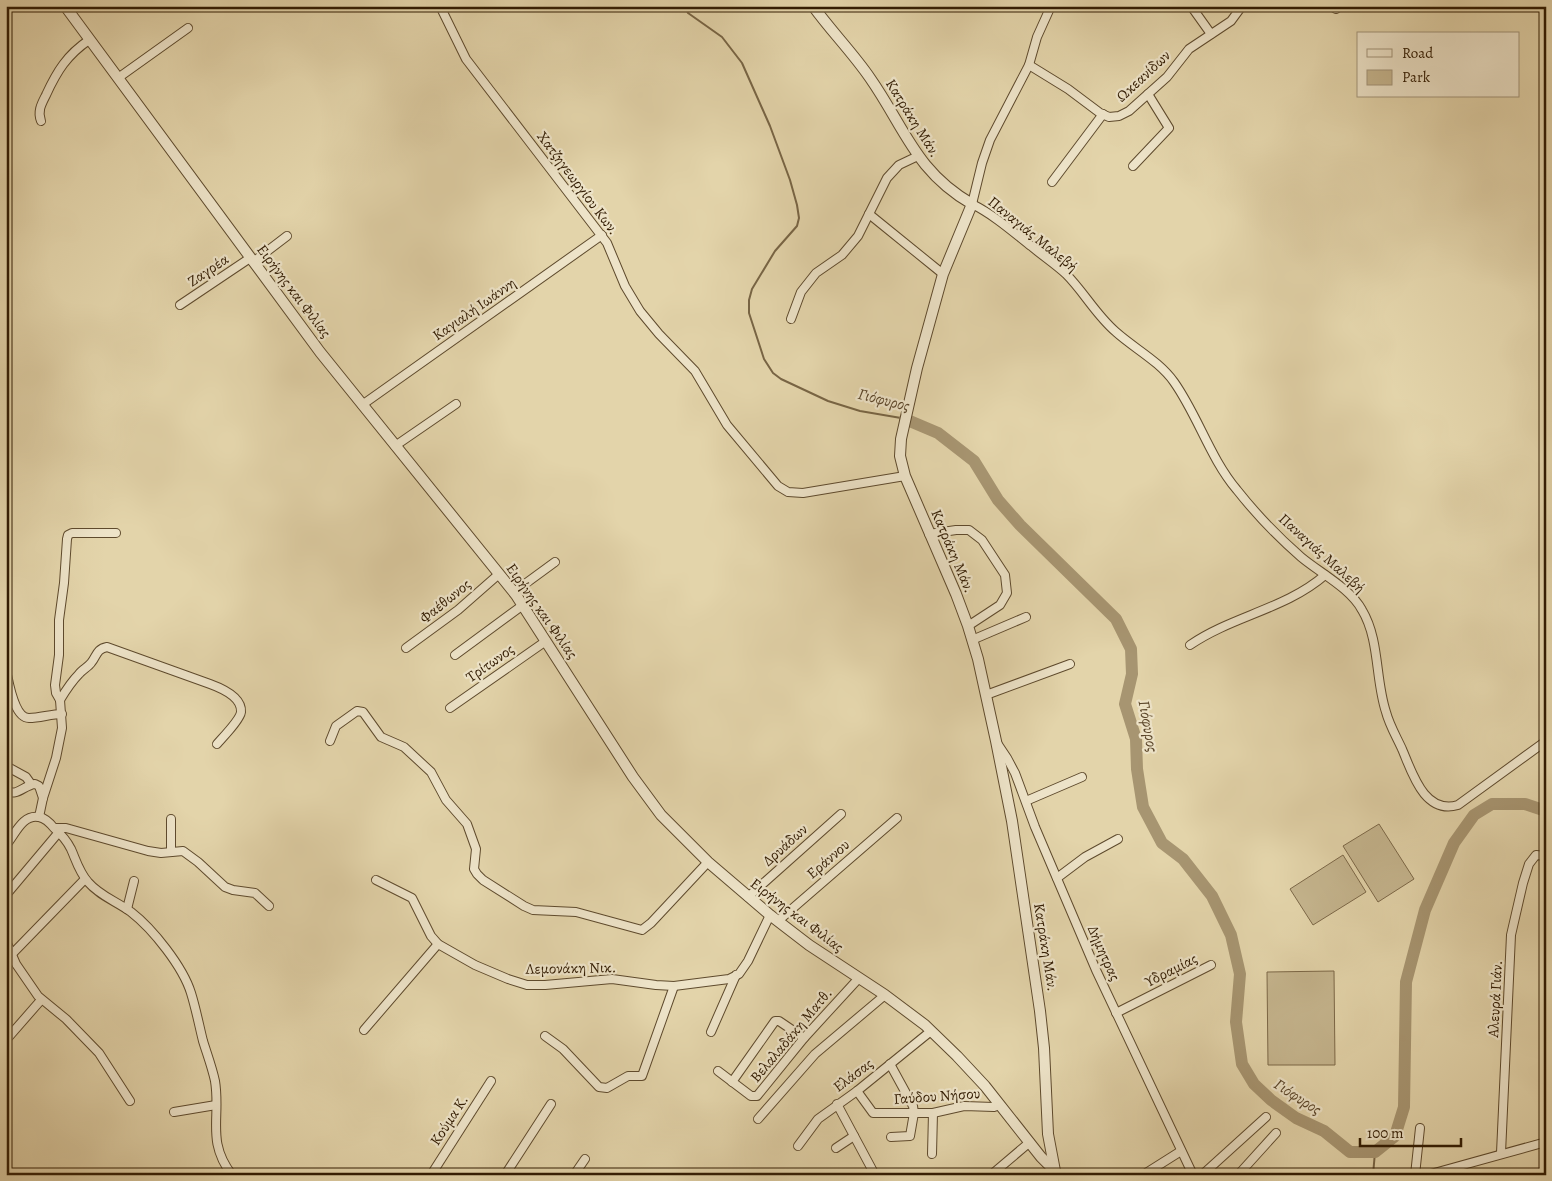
<svg xmlns="http://www.w3.org/2000/svg" width="1552" height="1181" font-family="Alegreya,serif">
<style>
.green{fill:#c5b58e;stroke:#7c6848}
.lines{fill:none;stroke-linecap:round;stroke-linejoin:round}
.stream{stroke:#786545;stroke-width:2}
.river{stroke:#a79571;stroke-width:12}
.minor-casing{stroke:#5e4a2d;stroke-width:10}
.tertiary-casing{stroke:#5e4a2d;stroke-width:12}
.minor{stroke:#ede3c8;stroke-width:8}
.tertiary{stroke:#ede3c8;stroke-width:10}
.labels{text-anchor:middle;stroke-width:4.5;stroke-linejoin:round;paint-order:stroke}
.street-label{font-size:15px;fill:#321c03;stroke:#ede3c8}
.water-label{font-size:16px;font-style:italic;fill:#5b462a;stroke:#ede3c8}
</style>
<rect width="100%" height="100%" fill="#e3d4aa"/>
<filter id="stains"><feTurbulence type="fractalNoise" baseFrequency=".004" numOctaves="4"/><feColorMatrix values="0 0 0 0 .2 0 0 0 0 .09 0 0 0 0 .02 0 0 0 .5 -.17"/></filter>
<radialGradient id="worn" r=".72"><stop offset=".6" stop-color="#630" stop-opacity="0"/><stop offset="1" stop-color="#630" stop-opacity=".3"/></radialGradient>
<g class="green">
<path d="M1379 824 1414 879 1378 902 1343 846Z"/>
<path d="M1343 855 1366 892 1313 925 1290 889Z"/>
<path d="M1334 971 1335 1065H1268L1267 972Z"/>
</g>
<g class="lines">
<g class="stream">
<path d="M685 6 688 13 722 37 742 63 770 126 790 180 797 205 799 218 797 226 775 251 752 289 749 300V313L764 359 773 373 781 379 828 401 860 411 901 418"/>
<path d="M1373 1175 1375 1152"/>
</g>
<path class="river" d="M905 419 938 433 974 461 998 500 1020 525 1116 619 1131 649 1132 674 1125 704 1136 739 1137 769 1143 807 1162 843 1183 859 1212 896 1231 935 1240 974 1236 1022 1242 1064 1254 1084 1271 1100 1296 1118 1324 1131 1350 1152H1375L1395 1136 1404 1107 1406 982 1425 910 1454 843 1474 815 1492 804H1525L1546 811"/>
<defs>
<g id="minor">
<path d="M440 6 466 59 607 243 625 286 640 311 659 334 695 371 727 425 778 486 788 492 803 493 905 476"/>
<path d="M1051 6 1037 37 1029 65 990 140 982 163 972 204C994 215 1012 231 1031 246 1043 256 1055 264 1066 274 1084 292 1096 315 1116 332 1135 349 1159 361 1174 382 1198 416 1210 458 1237 490 1256 514 1278 537 1301 557 1320 573 1350 588 1362 610 1380 640 1375 679 1386 712 1389 724 1396 736 1402 749 1412 772 1424 815 1458 805L1546 741"/>
<path d="M1191 6 1211 34"/>
<path d="M1331 6 1336 9 1340 6"/>
<path d="M1029 65 1068 89 1100 113 1109 117 1119 116 1129 111 1167 77 1189 49 1231 21 1242 6"/>
<path d="M118 78 188 28"/>
<path d="M41 121C37 111 42 103 46 95 57 71 67 55 89 40"/>
<path d="M1133 166 1169 128 1148 94"/>
<path d="M1052 182 1103 114"/>
<path d="M869 214 943 274"/>
<path d="M253 262 287 236"/>
<path d="M180 305 250 258"/>
<path d="M791 319 801 292 816 273 842 255 858 236 887 178 899 165 918 156"/>
<path d="M362 405 602 235"/>
<path d="M395 446 456 404"/>
<path d="M929 534 956 530H969L982 540 1005 575 1007 593 1000 605 968 626"/>
<path d="M514 592 555 562"/>
<path d="M972 640 1026 617"/>
<path d="M1190 645C1232 616 1286 609 1325 575"/>
<path d="M406 648 458 610 499 574"/>
<path d="M455 655 523 605"/>
<path d="M6 670C9 683 14 718 29 718 40 718 51 714 62 714"/>
<path d="M986 695 1070 664"/>
<path d="M60 700C66 690 71 682 79 674 82 670 88 667 91 663 97 656 96 649 107 647L210 684C221 688 242 697 241 712 240 720 223 737 217 744"/>
<path d="M450 708 546 641"/>
<path d="M330 741 336 726 357 711 363 712 381 737 404 747 431 772 446 800 467 824 476 849 474 869 477 874 483 880 524 906 533 910 576 912 642 930 651 923 708 862"/>
<path d="M997 743 1007 758 1015 773 1035 827 1096 970 1193 1175"/>
<path d="M6 766 26 777 31 784"/>
<path d="M6 790C16 798 24 785 35 784L39 786 43 798"/>
<path d="M1026 801 1082 777"/>
<path d="M39 817 43 798 56 758 62 728 60 700 56 693 55 685 59 655V620L64 583 67 539 68 535 72 533H116"/>
<path d="M171 819V852"/>
<path d="M55 828H66L148 851 161 853 183 851 198 862 225 887 233 890 255 893 269 906"/>
<path d="M6 845C15 835 22 814 39 817 45 818 50 823 54 828 61 834 67 841 71 849 76 860 79 872 88 882 100 896 116 901 131 912 153 929 183 967 191 993 196 1009 199 1025 203 1041 207 1054 212 1067 215 1081 221 1118 206 1141 232 1175"/>
<path d="M1057 878 1085 857 1118 839"/>
<path d="M376 880 412 898 431 936 438 944 475 965 508 979 527 985H545L612 979 656 985 674 986 729 979 739 974 748 961 770 915"/>
<path d="M6 895 59 832"/>
<path d="M748 897 841 814"/>
<path d="M127 909 134 881"/>
<path d="M778 921 897 818"/>
<path d="M6 941 16 964 38 996 66 1019 99 1053 130 1101"/>
<path d="M12 954 85 879"/>
<path d="M1116 1013 1211 965"/>
<path d="M364 1030 438 944"/>
<path d="M711 1032 736 975"/>
<path d="M545 1036 563 1049 599 1087 607 1088 628 1076H642L674 986"/>
<path d="M6 1040 41 1000"/>
<path d="M890 1064 913 1106 914 1113 910 1136 891 1137"/>
<path d="M718 1071 751 1096H757L804 1038 859 978"/>
<path d="M732 1082 775 1021H779L804 1038"/>
<path d="M857 1091 873 1113H933L964 1106 994 1107 1000 1105"/>
<path d="M837 1104 875 1175"/>
<path d="M174 1112 216 1105"/>
<path d="M758 1119 815 1054 885 995"/>
<path d="M798 1146 818 1119 857 1091 931 1031"/>
<path d="M836 1148 854 1136"/>
<path d="M1501 1153 1511 935 1523 883 1529 864 1536 855 1546 856"/>
<path d="M932 1154 933 1113"/>
<path d="M431 1175 491 1081"/>
<path d="M505 1175 551 1104"/>
<path d="M574 1175 585 1159"/>
<path d="M991 1175 1030 1142"/>
<path d="M1143 1175 1181 1151"/>
<path d="M1202 1175 1266 1117"/>
<path d="M1238 1175 1276 1133"/>
<path d="M1415 1175 1420 1128"/>
<path d="M1427 1175 1546 1142"/>
<path d="M1539 1175 1546 1168"/>
</g>
<g id="tertiary">
<path d="M65 6 320 352 516 595 633 777 661 815 708 862 770 915 809 945 885 995 925 1025 957 1056 985 1086 1041 1157 1055 1171"/>
<path d="M813 6C831 31 853 53 870 78 905 128 915 171 972 204L943 274 917 368 901 439 900 456 905 476 956 594 968 626 978 659 996 741 1012 821 1040 1011 1044 1048 1048 1134 1055 1171"/>
</g>
</defs>
<use href="#minor" class="minor-casing"/>
<use href="#tertiary" class="tertiary-casing"/>
<use href="#minor" class="minor"/>
<use href="#tertiary" class="tertiary"/>
</g>
<g class="labels">
<g class="street-label">
<text transform="translate(1143 76) rotate(-43)" y="5">Ωκεανίδων</text>
<text transform="translate(913 118) rotate(58)" y="5">Κατράκη Μάν.</text>
<text transform="translate(578 183) rotate(53)" y="5">Χατζηγεωργίου Κων.</text>
<text transform="translate(1033 234) rotate(39)" y="5">Παναγιάς Μαλεβή</text>
<text transform="translate(208 270) rotate(-34)" y="5">Ζαγρέα</text>
<text transform="translate(294 291) rotate(53)" y="5">Ειρήνης και Φιλίας</text>
<text transform="translate(474 309) rotate(-35)" y="5">Καγιαλή Ιωάννη</text>
<text transform="translate(953 551) rotate(67)" y="5">Κατράκη Μάν.</text>
<text transform="translate(1322 553) rotate(42)" y="5">Παναγιάς Μαλεβή</text>
<text transform="translate(445 601) rotate(-39)" y="5">Φαέθωνος</text>
<text transform="translate(542 611) rotate(55)" y="5">Ειρήνης και Φιλίας</text>
<text transform="translate(490 663) rotate(-35)" y="5">Τρίτωνος</text>
<text transform="translate(785 845) rotate(-42)" y="5">Δρυάδων</text>
<text transform="translate(828 859) rotate(-41)" y="5">Εράννου</text>
<text transform="translate(797 915) rotate(37)" y="5">Ειρήνης και Φιλίας</text>
<text transform="translate(1046 947) rotate(81)" y="5">Κατράκη Μάν.</text>
<text transform="translate(1104 953) rotate(66)" y="5">Δήμητρας</text>
<text transform="translate(571 968) rotate(-1)" y="5">Λεμονάκη Νικ.</text>
<text transform="translate(1171 970) rotate(-27)" y="5">Υδραμίας</text>
<text transform="translate(1495 999) rotate(-87)" y="5">Αλευρά Γιάν.</text>
<text transform="translate(791 1035) rotate(-50)" y="5">Βελαλαδάκη Ματθ.</text>
<text transform="translate(853 1075) rotate(-37)" y="5">Ελάσας</text>
<text transform="translate(937 1096) rotate(-4)" y="5">Γαύδου Νήσου</text>
<text transform="translate(449 1120) rotate(-57)" y="5">Κούμα Κ.</text>
</g>
<g class="water-label">
<text transform="translate(884 399) rotate(14)" y="6">Γιόφυρος</text>
<text transform="translate(1149 726) rotate(80)" y="6">Γιόφυρος</text>
<text transform="translate(1298 1096) rotate(33)" y="6">Γιόφυρος</text>
</g>
</g>
<rect width="1552" height="1181" fill="none" stroke="#e3d4aa" stroke-width="25"/>
<rect x="8" y="8" width="1537" height="1166" fill="none" stroke="#321c03" stroke-width="2.5"/>
<rect x="12" y="12" width="1527" height="1156" fill="none" stroke="#321c03"/>
<rect x="1357" y="32" width="162" height="65" fill="#ede3c8" stroke="#a29379"/>
<rect x="1367" y="49" width="25" height="8" fill="#ede3c8" stroke="#a29379"/>
<text x="1402" y="58" font-size="15" fill="#321c03">Road</text>
<rect x="1367" y="70" width="25" height="15" fill="#c5b58e" stroke="#a29379"/>
<text x="1402" y="82" font-size="15" fill="#321c03">Park</text>
<path d="M1360 1138v8h101v-8" fill="none" stroke="#321c03" stroke-width="2.5"/>
<text x="1367" y="1138" font-size="15" fill="#321c03" stroke="#ede3c8" stroke-width="4" paint-order="stroke">100 m</text>
<rect width="100%" height="100%" filter="url(#stains)"/>
<rect width="100%" height="100%" fill="url(#worn)"/>
</svg>
